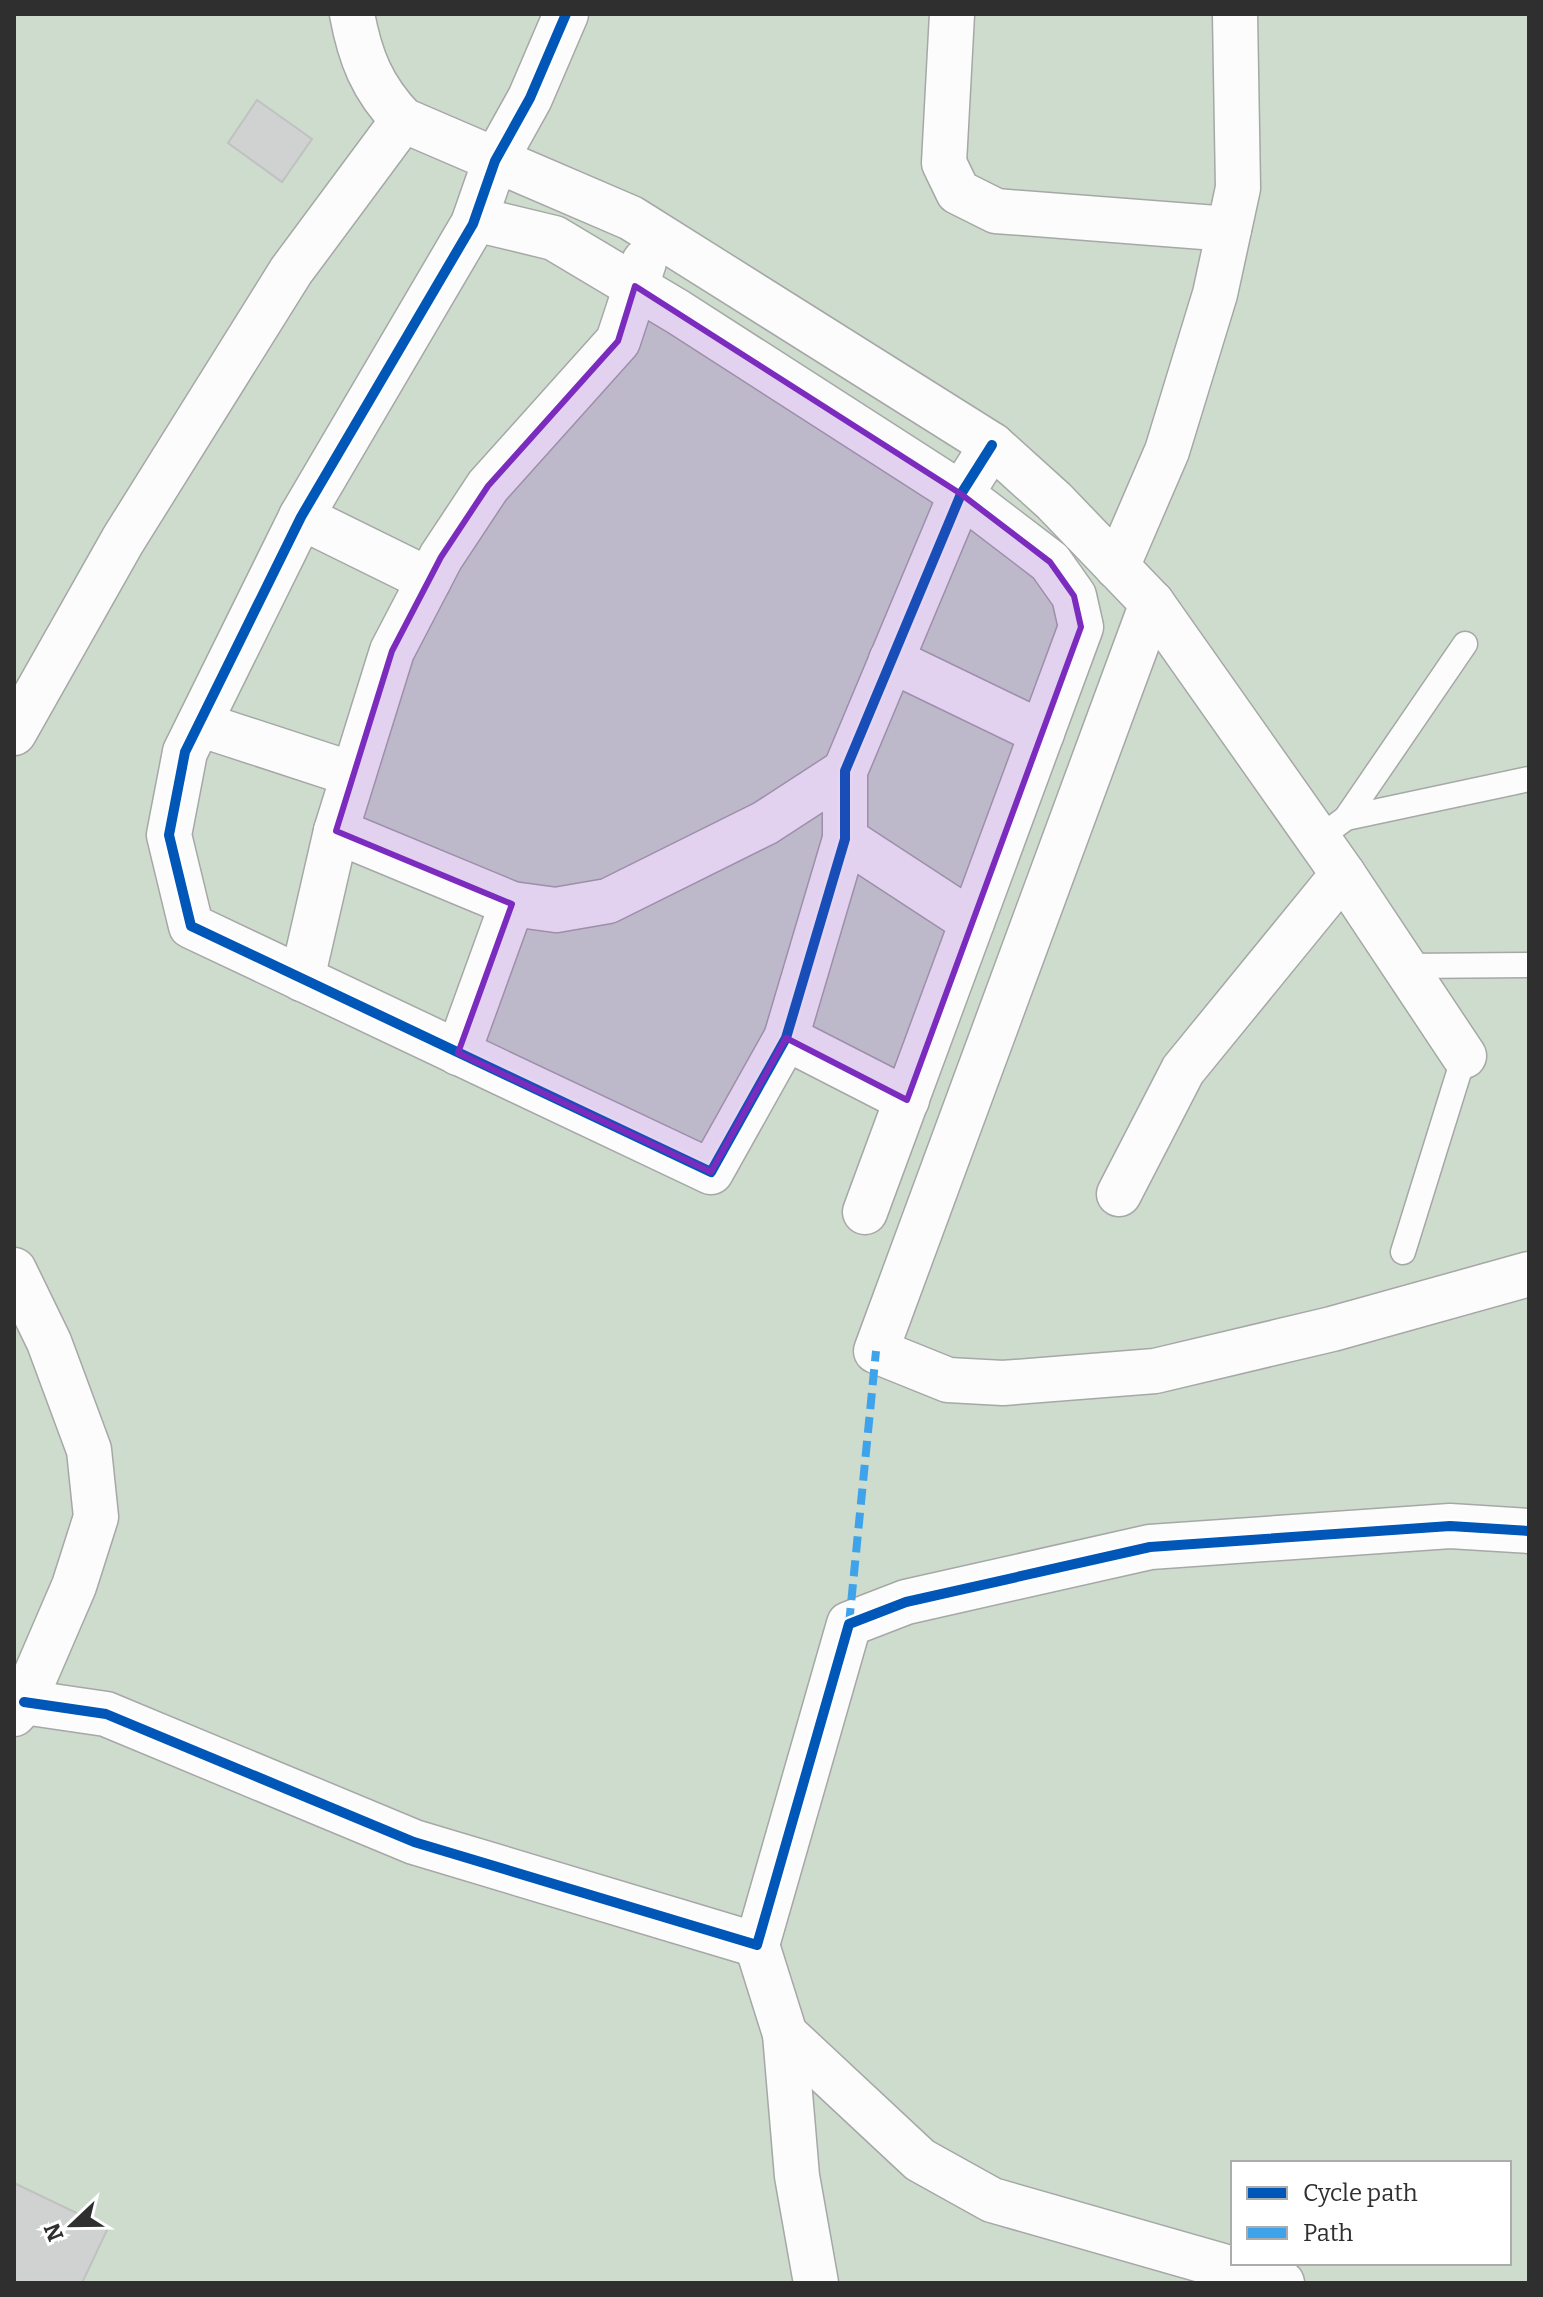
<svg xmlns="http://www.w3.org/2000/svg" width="1543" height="2297" font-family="Bitter,serif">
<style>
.green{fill:#cedccd;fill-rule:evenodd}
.building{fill:#d0d1d1;stroke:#c0c1c1;stroke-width:2}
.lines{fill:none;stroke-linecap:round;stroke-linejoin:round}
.service-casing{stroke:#a6a7a7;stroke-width:27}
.minor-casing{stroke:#a6a7a7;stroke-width:47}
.service{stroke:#fcfcfc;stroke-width:24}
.minor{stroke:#fcfcfc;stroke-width:44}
.quiet{stroke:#3ea3eb;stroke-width:8;stroke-dasharray:16 8;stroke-linecap:butt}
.cycleway-casing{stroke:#fff;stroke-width:15}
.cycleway{stroke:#0057b8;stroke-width:10}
.marked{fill:#7b2cbf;fill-opacity:0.2;stroke:#7b2cbf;stroke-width:6;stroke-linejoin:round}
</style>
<rect width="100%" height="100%" fill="#eaebec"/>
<path class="green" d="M14 14H1529V2283H14ZM1233 2163H1509V2263H1233Z"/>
<g class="building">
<path d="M257 100 312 139 282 182 228 143Z"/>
<path d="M14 2183 108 2228 82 2283H14Z"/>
</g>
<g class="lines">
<defs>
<g id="service">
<path d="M1346 818 1529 779"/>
<path d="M1318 839 1346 818 1465 644"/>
<path d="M1408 966 1529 965"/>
<path d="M1403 1252 1464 1056"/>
</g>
<g id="minor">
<path d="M352 14C360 57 372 88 403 120L631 218 992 445 1054 501 1152 603 1343 874 1183 1070 1119 1194"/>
<path d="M566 14 530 98 495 161 473 224 301 517 185 752 169 835 191 926 711 1172 786 1038 845 839V771L961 494 992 445"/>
<path d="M952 14 944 163 958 192 996 211 1229 229"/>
<path d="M475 219 554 238 678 312 961 494 1050 562 1074 596 1081 627 865 1212"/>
<path d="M301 517 429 580"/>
<path d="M1117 567 1167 451 1215 294 1238 188 1235 14"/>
<path d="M1152 603 876 1351 948 1380 1003 1383 1155 1371 1332 1329 1529 1274"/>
<path d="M891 660 1042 733"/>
<path d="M199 724 352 774"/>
<path d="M14 733 123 540 291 271 403 120"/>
<path d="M336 831 512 904 556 910 608 901 765 823 845 771"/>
<path d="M845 839 972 922"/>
<path d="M1343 874 1464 1056"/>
<path d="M302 979 336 831 392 651 441 557 488 486 618 341 644 262"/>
<path d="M786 1038 907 1100"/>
<path d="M458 1053 512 904"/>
<path d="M14 1270 49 1342 89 1450 96 1517 74 1586 24 1702 14 1714"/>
<path d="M24 1702 106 1714 414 1842 757 1945 849 1624 906 1602 1150 1547 1450 1526 1529 1531"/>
<path d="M757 1945 785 2034 920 2160 992 2200 1282 2283"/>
<path d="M785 2034 797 2176 816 2283"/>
</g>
</defs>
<use href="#service" class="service-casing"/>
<use href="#minor" class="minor-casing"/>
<use href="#service" class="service"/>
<use href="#minor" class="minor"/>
<path class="quiet" d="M849 1624 876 1351"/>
<defs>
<g id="cycleway">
<path d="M566 14 530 98 495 161 473 224 301 517 185 752 169 835 191 926 711 1172 786 1038 845 839V771L961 494 992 445"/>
<path d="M24 1702 106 1714 414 1842 757 1945 849 1624 906 1602 1150 1547 1450 1526 1529 1531"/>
</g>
</defs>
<use href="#cycleway" class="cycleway-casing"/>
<use href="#cycleway" class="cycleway"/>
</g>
<path class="marked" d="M635 286 961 494 1050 562 1074 596 1081 627 907 1100 786 1038 711 1172 458 1053 512 904 336 831 392 651 441 557 488 486 618 341Z"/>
<rect width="1543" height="2297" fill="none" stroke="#2f2f30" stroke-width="32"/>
<rect x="1231" y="2161" width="280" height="104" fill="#ffffff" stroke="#acacac" stroke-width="2"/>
<rect x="1247" y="2187" width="40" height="12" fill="#0057b8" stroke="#acacac" stroke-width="2"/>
<text x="1303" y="2201" font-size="24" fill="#2f2f30">Cycle path</text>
<rect x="1247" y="2227" width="40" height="12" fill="#3ea3eb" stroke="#acacac" stroke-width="2"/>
<text x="1303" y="2241" font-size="24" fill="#2f2f30">Path</text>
<g transform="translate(72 2225) rotate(248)" stroke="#ffffff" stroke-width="6" paint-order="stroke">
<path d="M0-6L14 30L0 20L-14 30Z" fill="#2f2f30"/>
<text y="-12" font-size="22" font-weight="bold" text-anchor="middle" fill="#2f2f30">N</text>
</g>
</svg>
